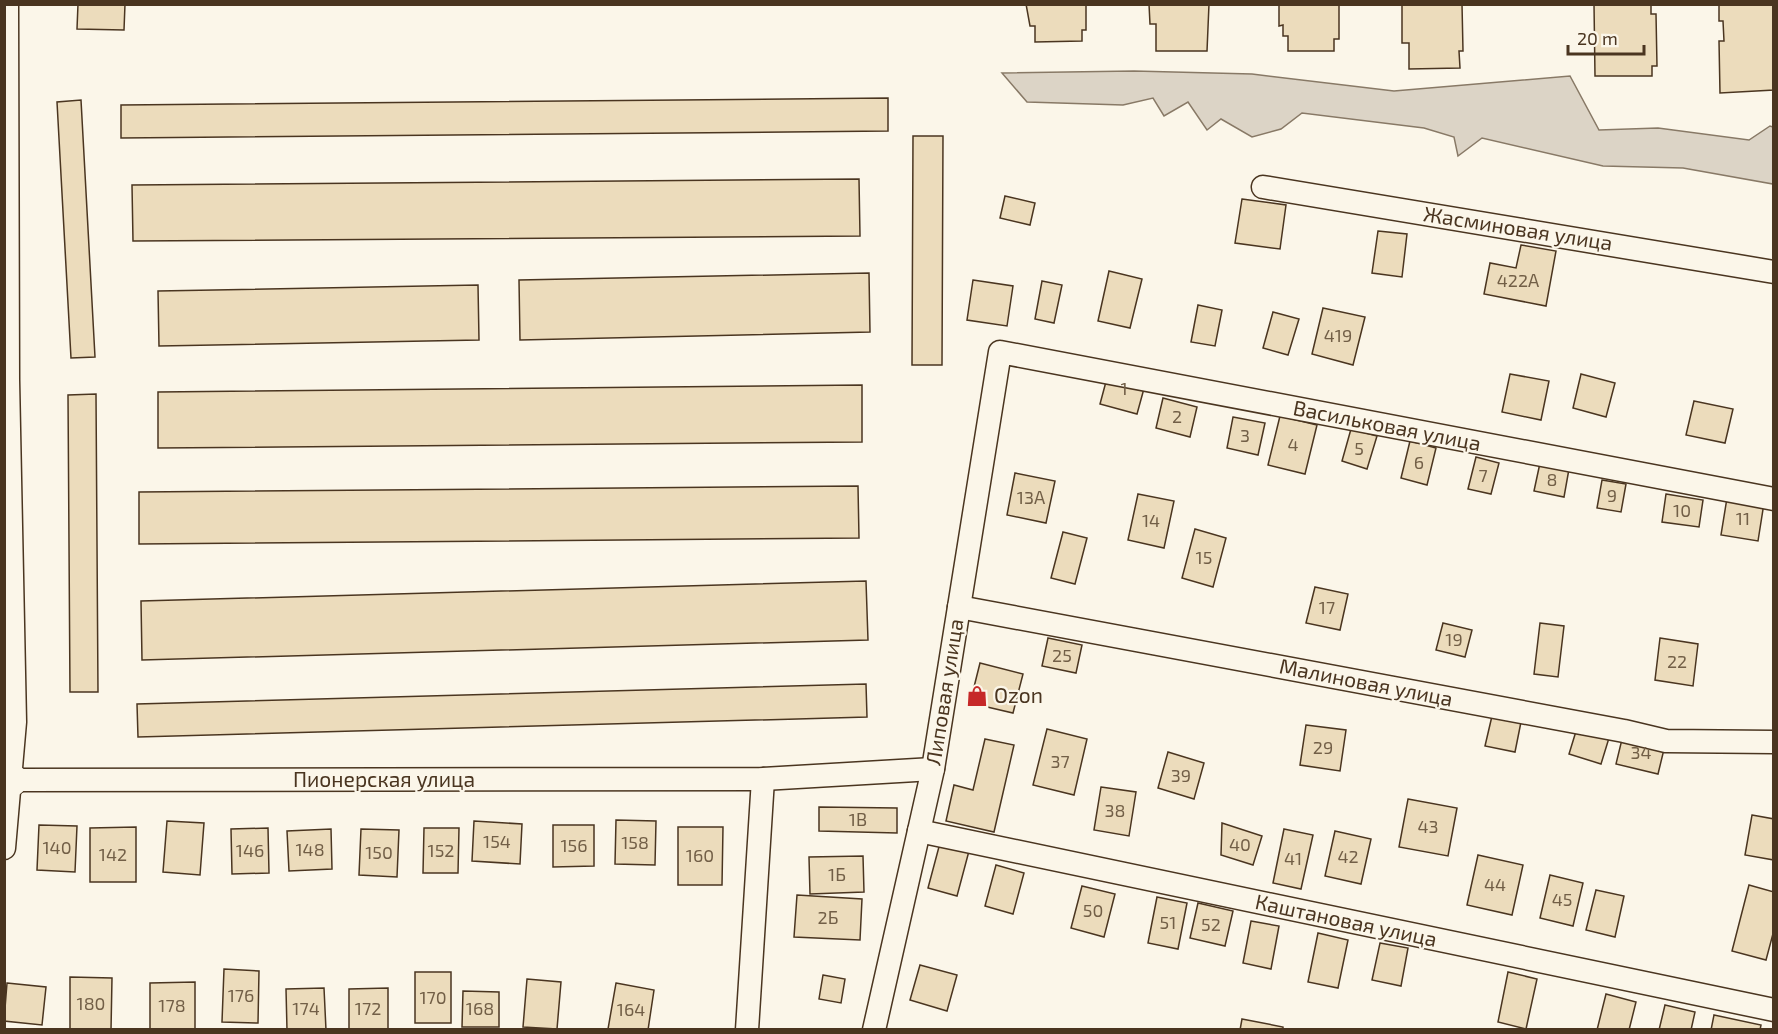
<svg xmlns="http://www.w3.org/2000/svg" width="1778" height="1034" font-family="'Exo 2',sans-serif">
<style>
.water{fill:#dcd4c6;stroke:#887966;stroke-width:1.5}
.building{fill:#ecdcbc;stroke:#4a3520;stroke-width:1.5}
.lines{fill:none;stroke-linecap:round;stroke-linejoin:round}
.street-casing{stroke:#4a3520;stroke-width:25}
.secondary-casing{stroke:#4a3520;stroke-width:35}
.street{stroke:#fbf6e9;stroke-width:22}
.secondary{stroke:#fbf6e9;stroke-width:33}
.labels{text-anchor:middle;stroke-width:4.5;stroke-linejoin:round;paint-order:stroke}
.number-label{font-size:18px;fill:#725f47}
.street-label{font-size:21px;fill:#4a3520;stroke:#fbf6e9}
.poi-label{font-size:21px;fill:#4a3520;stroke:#fbf6e9;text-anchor:start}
</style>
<rect width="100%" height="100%" fill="#fbf6e9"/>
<path class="water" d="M1134 71 1252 74 1394 91 1570 76 1599 130 1658 128 1749 140 1770 126 1773 127V184L1683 168 1603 166 1482 138 1458 156 1454 137 1424 128 1302 113 1281 129 1252 137 1221 119 1207 130 1188 102 1164 116 1153 98 1123 105 1027 102 1002 73Z"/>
<g class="building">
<path d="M78 4H125L124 30 77 29Z"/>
<path d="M1026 4H1086V30H1082V41L1035 42V26H1030Z"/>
<path d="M1149 4H1209L1207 51H1156V24H1150Z"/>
<path d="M1279 4H1339V39H1334V51H1288V36H1283V25L1279 26Z"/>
<path d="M1402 4H1462L1463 51H1459L1460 68 1409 69V43H1402Z"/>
<path d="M1594 4H1651V14H1656L1657 66H1652V76H1595Z"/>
<path d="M1719 4H1774V90L1720 93 1719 41H1724L1723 21H1719Z"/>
<path d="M888 98V131L121 138V105Z"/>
<path d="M81 100 95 357 71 358 57 102Z"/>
<path d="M913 136H943L942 365H912Z"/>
<path d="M859 179 860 236 133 241 132 185Z"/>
<path d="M1005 196 1035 203 1030 225 1000 218Z"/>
<path d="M1242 199 1286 205 1280 249 1235 243Z"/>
<path d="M1378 231 1407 234 1402 277 1372 273Z"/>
<path d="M1521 245 1556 251 1546 306 1484 294 1490 263 1516 268Z"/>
<path d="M1109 271 1142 279 1130 328 1098 321Z"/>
<path d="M869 273 870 332 520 340 519 280Z"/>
<path d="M973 280 1013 286 1007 326 967 320Z"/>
<path d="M1042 281 1062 285 1054 323 1035 319Z"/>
<path d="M478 285 479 340 159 346 158 291Z"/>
<path d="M1198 305 1222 310 1215 346 1191 342Z"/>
<path d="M1323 308 1365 317 1353 365 1312 354Z"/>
<path d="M1273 312 1299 319 1288 355 1263 348Z"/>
<path d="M1111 363 1148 374 1137 414 1100 404Z"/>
<path d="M1510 374 1549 381 1541 420 1502 412Z"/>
<path d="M1581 374 1615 383 1606 417 1573 408Z"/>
<path d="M862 385V442L158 448V392Z"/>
<path d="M96 394 98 692H70L68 395Z"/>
<path d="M1163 398 1197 407 1190 437 1156 428Z"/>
<path d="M1694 401 1733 409 1725 443 1686 435Z"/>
<path d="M1280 416 1317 425 1305 474 1268 465Z"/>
<path d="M1233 417 1265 423 1258 455 1227 448Z"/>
<path d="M1351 429 1377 436 1367 469 1342 461Z"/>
<path d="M1410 441 1436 448 1427 485 1401 478Z"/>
<path d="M1476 457 1499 463 1491 494 1468 489Z"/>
<path d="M1540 463 1569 469 1564 497 1534 491Z"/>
<path d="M1015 473 1055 481 1046 523 1007 515Z"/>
<path d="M1602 480 1626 484 1621 512 1597 508Z"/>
<path d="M858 486 859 538 139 544V492Z"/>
<path d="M1138 494 1174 501 1164 548 1128 540Z"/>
<path d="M1666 494 1703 500 1699 527 1662 522Z"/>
<path d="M1727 498 1764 503 1758 541 1721 535Z"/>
<path d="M1195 529 1226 538 1213 587 1182 578Z"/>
<path d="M1063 532 1087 538 1075 584 1051 578Z"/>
<path d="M866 581 868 640 142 660 141 601Z"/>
<path d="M1315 587 1348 594 1340 630 1306 623Z"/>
<path d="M1443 623 1472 630 1465 657 1436 650Z"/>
<path d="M1540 623 1564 626 1558 677 1534 674Z"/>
<path d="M1048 638 1082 645 1076 673 1042 666Z"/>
<path d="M1660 638 1698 644 1693 686 1655 680Z"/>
<path d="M980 663 1023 674 1013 713 970 703Z"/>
<path d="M866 684 867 717 138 737 137 704Z"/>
<path d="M1492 716 1521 722 1515 752 1485 746Z"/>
<path d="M1306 725 1346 730 1340 771 1300 765Z"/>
<path d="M1577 728 1609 738 1601 764 1569 754Z"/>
<path d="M1047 729 1087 739 1074 795 1033 785Z"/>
<path d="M1624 731 1666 741 1658 774 1616 764Z"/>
<path d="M985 739 1014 745 994 832 946 821 954 785 973 790Z"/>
<path d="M1168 752 1204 763 1194 799 1158 788Z"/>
<path d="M1101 787 1136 792 1129 836 1094 830Z"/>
<path d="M1408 799 1457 808 1448 856 1399 847Z"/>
<path d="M819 807 897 808V833L819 831Z"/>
<path d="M1752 815 1774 819V860L1745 855Z"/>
<path d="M616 820 656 821 655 865 615 864Z"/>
<path d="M167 821 204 823 200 875 163 872Z"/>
<path d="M474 821 522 824 520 864 472 861Z"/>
<path d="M1222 823 1262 836 1253 865 1221 855Z"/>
<path d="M39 825 77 826 75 872 37 870Z"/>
<path d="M553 825H594V866L553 867Z"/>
<path d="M136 827V882H90V828Z"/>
<path d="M678 827H723L722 885H678Z"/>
<path d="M268 828 269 873 232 874 231 829Z"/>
<path d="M424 828H459L458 873H423Z"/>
<path d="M331 829 332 869 289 871 287 831Z"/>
<path d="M361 829 399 830 397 877 359 875Z"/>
<path d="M1284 829 1313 835 1301 889 1273 883Z"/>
<path d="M1335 831 1371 839 1361 884 1325 876Z"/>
<path d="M940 843 969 851 957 896 928 888Z"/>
<path d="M1478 855 1523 865 1512 915 1467 905Z"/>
<path d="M863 856 864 892 810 894 809 857Z"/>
<path d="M996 865 1024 873 1013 914 985 906Z"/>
<path d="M1550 875 1583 883 1573 926 1540 918Z"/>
<path d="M1749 885 1774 892V930L1766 960 1732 951Z"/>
<path d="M1082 886 1115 894 1104 937 1071 928Z"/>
<path d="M1596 890 1624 896 1615 937 1586 930Z"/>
<path d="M797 895 862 899 860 940 794 937Z"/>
<path d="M1157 897 1187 903 1178 949 1148 943Z"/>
<path d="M1198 903 1233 911 1225 946 1190 938Z"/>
<path d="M1251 921 1279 926 1271 969 1243 963Z"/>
<path d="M1318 933 1348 940 1338 988 1308 982Z"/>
<path d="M1380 943 1408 948 1401 986 1372 980Z"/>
<path d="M920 965 957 975 947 1011 910 1000Z"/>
<path d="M224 969 259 971 258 1023 222 1022Z"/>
<rect x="415" y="972" width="36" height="51"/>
<path d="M1508 972 1537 979 1526 1029 1498 1022Z"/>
<path d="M823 975 845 979 841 1003 819 999Z"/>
<path d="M70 977 112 978 111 1030H70Z"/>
<path d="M527 979 561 982 557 1029 523 1027Z"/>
<path d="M195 982V1030H150V983Z"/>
<path d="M7 983 46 987 42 1025 4 1021Z"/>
<path d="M616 983 654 990 648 1030 608 1029Z"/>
<path d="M324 988 326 1030H287L286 989Z"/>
<path d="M388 988V1030H349V989Z"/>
<path d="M463 991 499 992V1027H462Z"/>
<path d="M1606 994 1636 1002 1629 1030H1597Z"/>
<path d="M1665 1005 1695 1012 1691 1030H1659Z"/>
<path d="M1714 1015 1761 1025 1760 1030H1711Z"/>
<path d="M1242 1019 1283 1027V1030H1240Z"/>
</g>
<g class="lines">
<defs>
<g id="street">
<path d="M1263 187 1774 272"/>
<path d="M959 607 1624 731 1666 741 1774 742"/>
<path d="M11 780 763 779 933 769"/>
<path d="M919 831 1774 1010"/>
<path d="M4 848 15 722 8 380 7 4"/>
<path d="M747 1030 763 779"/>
<path d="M874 1030 933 769 1000 352 1774 499"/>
</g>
<path id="secondary" d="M4 780H11"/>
</defs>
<use href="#street" class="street-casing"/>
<use href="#secondary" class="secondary-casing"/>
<use href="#street" class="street"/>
<use href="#secondary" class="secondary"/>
</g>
<defs>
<symbol id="shop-bare" viewBox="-9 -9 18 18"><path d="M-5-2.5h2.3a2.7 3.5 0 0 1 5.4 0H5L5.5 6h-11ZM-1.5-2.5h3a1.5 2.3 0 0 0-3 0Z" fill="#c62828" stroke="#fbf6e9" stroke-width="2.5" paint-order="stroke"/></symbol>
</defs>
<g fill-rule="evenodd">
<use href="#shop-bare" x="962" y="681" width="30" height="30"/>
</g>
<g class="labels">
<g class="number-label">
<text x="1518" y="287">422А</text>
<text x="1338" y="342">419</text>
<text x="1124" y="395">1</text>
<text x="1177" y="423">2</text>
<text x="1245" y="442">3</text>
<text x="1293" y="451">4</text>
<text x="1359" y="455">5</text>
<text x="1419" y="469">6</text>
<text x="1483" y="482">7</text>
<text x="1552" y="486">8</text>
<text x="1612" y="502">9</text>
<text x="1031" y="504">13А</text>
<text x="1682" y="517">10</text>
<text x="1743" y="525">11</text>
<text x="1151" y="527">14</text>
<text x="1204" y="564">15</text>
<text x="1327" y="614">17</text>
<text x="1454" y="646">19</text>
<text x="1062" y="662">25</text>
<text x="1677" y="668">22</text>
<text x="1323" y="754">29</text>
<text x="1641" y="759">34</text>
<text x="1060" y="768">37</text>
<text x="1181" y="782">39</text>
<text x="1115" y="817">38</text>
<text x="858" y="826">1В</text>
<text x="1428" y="833">43</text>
<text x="497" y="848">154</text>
<text x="635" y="849">158</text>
<text x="1240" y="851">40</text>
<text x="574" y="852">156</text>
<text x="57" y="854">140</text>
<text x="310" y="856">148</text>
<text x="250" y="857">146</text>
<text x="441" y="857">152</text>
<text x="379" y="859">150</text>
<text x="113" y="861">142</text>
<text x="700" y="862">160</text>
<text x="1348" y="863">42</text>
<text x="1293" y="865">41</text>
<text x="837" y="881">1Б</text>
<text x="1495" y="891">44</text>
<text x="1562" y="906">45</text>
<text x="1093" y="917">50</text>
<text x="828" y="924">2Б</text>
<text x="1168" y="929">51</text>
<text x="1211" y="931">52</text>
<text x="241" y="1002">176</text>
<text x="433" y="1004">170</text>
<text x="91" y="1010">180</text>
<text x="172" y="1012">178</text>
<text x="306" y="1015">174</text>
<text x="368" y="1015">172</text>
<text x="480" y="1015">168</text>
<text x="631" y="1016">164</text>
</g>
<g class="street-label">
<text transform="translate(1518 229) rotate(9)" y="7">Жасминовая улица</text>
<text transform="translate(1387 426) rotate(11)" y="7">Васильковая улица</text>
<text transform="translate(1366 683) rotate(11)" y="7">Малиновая улица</text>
<text transform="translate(945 692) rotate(-81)" y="7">Липовая улица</text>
<text x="384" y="787">Пионерская улица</text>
<text transform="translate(1346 921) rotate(12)" y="7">Каштановая улица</text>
</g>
<g class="poi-label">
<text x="994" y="703">Ozon</text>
</g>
</g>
<rect width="1778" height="1034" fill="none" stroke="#4a3520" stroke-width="12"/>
<path d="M1568 45v9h76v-9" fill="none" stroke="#4a3520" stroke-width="3"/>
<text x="1577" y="45" font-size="18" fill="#4a3520" stroke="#fbf6e9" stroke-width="4.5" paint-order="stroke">20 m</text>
</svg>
